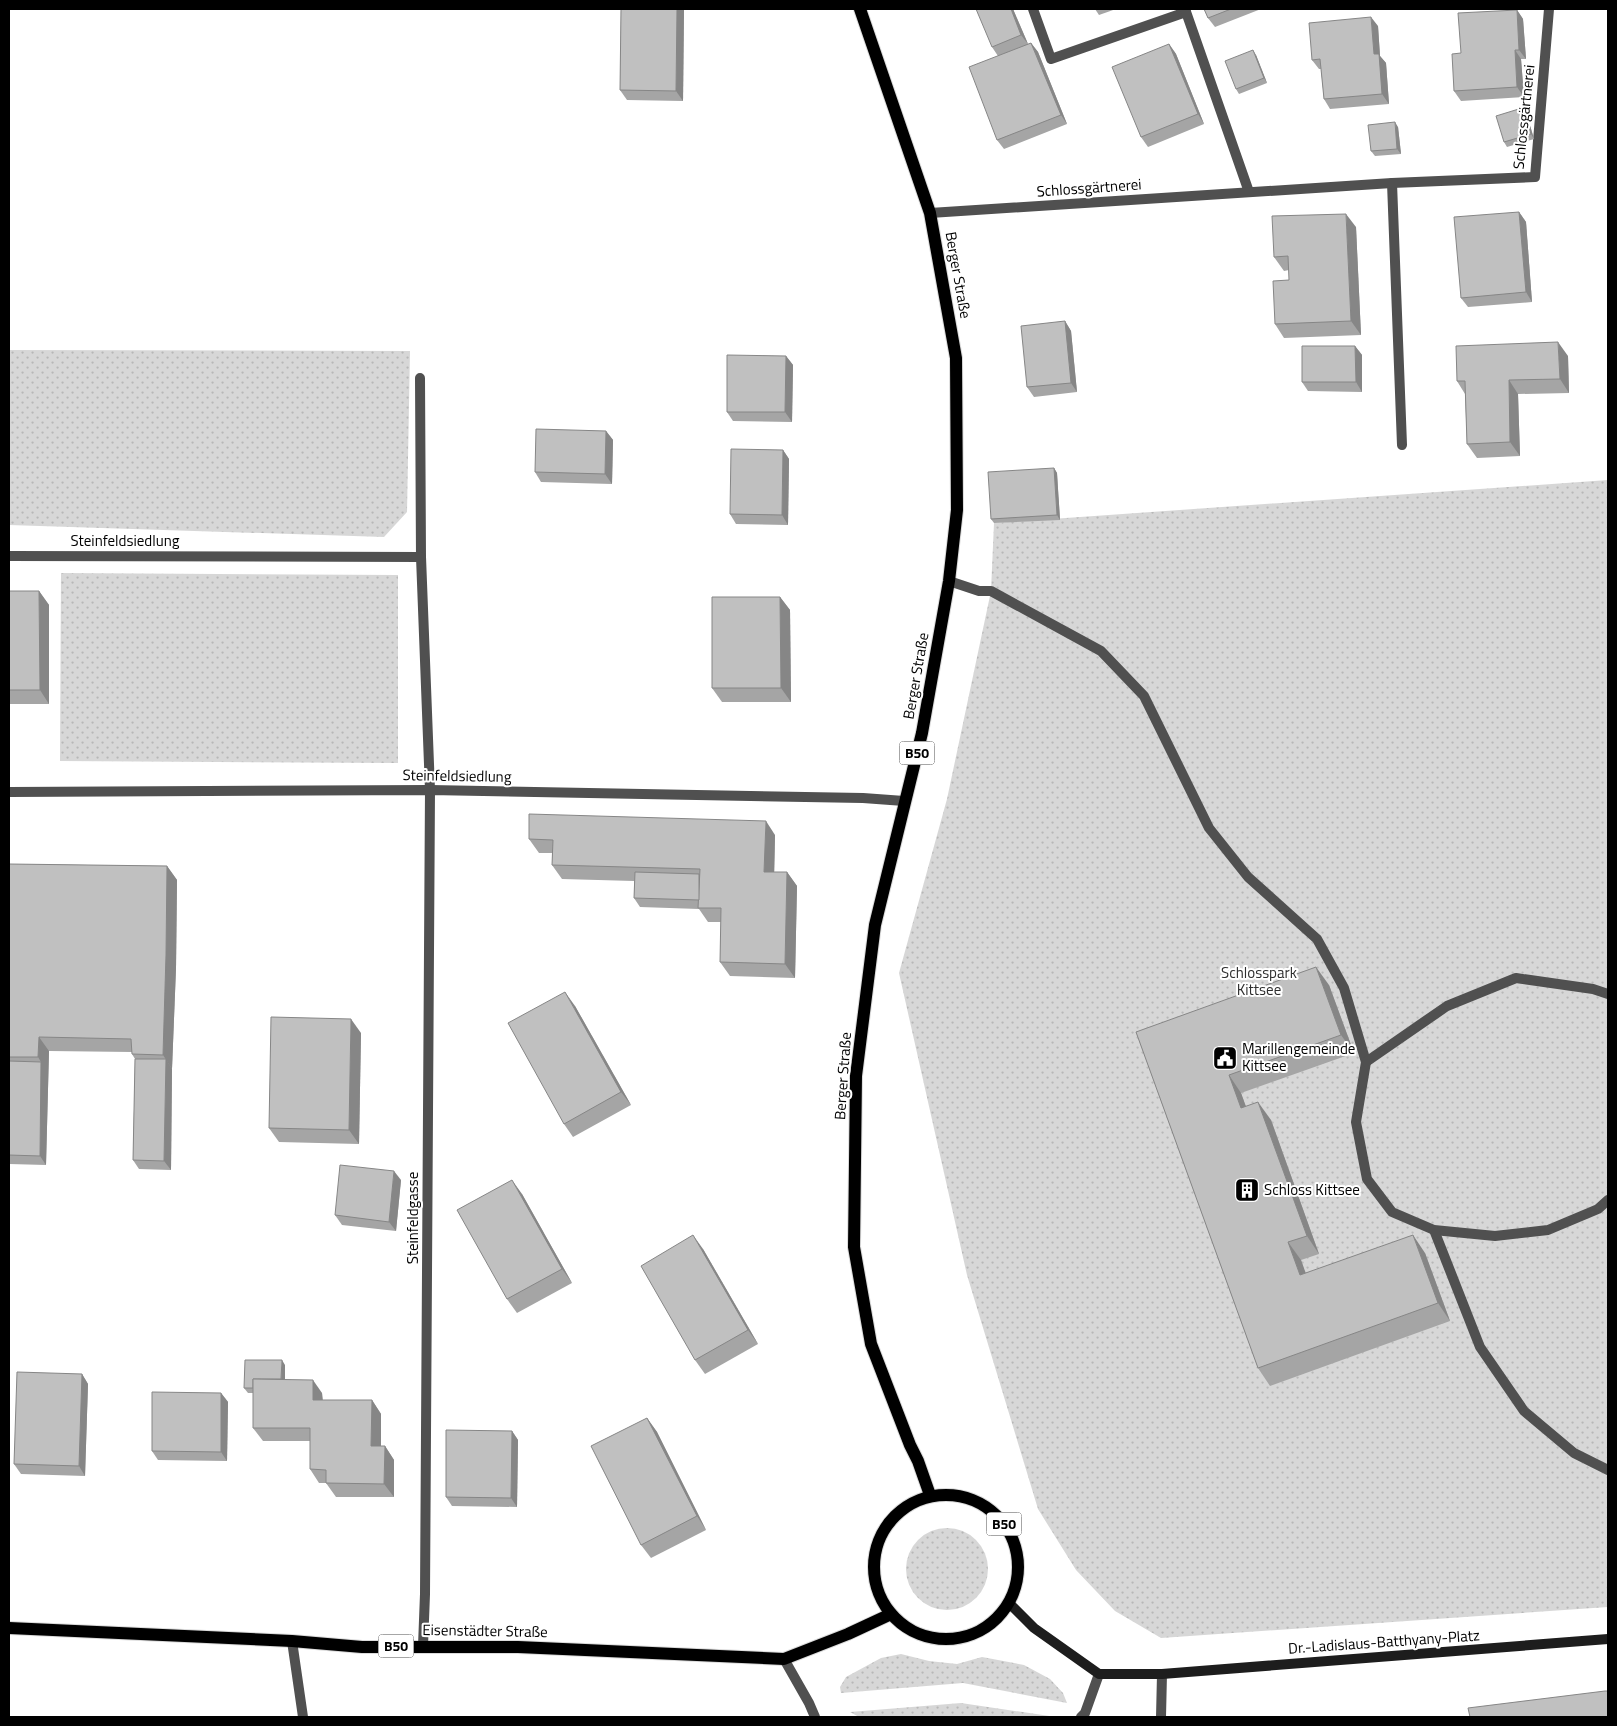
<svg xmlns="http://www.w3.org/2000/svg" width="1617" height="1726" font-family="'Titillium Web',sans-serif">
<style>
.grass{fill:url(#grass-dots)}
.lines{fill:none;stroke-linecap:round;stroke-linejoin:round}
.primary-casing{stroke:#dbdbdb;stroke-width:14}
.lane{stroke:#505050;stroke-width:10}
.street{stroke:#505050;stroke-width:10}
.secondary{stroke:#1d1d1d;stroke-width:10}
.primary{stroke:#000;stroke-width:12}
.wall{fill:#a5a5a5}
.shaded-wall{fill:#868686}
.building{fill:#c0c0c0;stroke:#868686}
.labels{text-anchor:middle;stroke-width:4;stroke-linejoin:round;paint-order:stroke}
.shield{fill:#fff;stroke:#4c4c4c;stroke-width:1}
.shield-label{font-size:14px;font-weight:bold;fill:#000}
.street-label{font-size:15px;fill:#000;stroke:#fff}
.park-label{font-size:15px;fill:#2e2e2e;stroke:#fff}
.poi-label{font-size:15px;fill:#000;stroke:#fff;text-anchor:start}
</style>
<defs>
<pattern id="grass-dots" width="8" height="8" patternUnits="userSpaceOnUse" patternTransform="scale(1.25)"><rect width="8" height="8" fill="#d7d7d7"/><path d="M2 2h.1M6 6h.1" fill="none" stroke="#b7b7b7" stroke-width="1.8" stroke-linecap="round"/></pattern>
</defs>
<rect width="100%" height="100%" fill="#fff"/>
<g class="grass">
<path d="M9 350 410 351 407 512 384 537 9 525Z"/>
<path d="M1608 480V1607L1161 1638 1115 1611 1076 1570 1038 1509 967 1275 899 973 947 799 991 591 994 523Z"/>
<path d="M61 573 398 575V763L60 761Z"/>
<circle cx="947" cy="1569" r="41"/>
<path d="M901 1654 929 1661 957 1664 982 1657 1024 1665 1050 1679 1063 1693 1067 1703 963 1683 841 1693 840 1687 846 1677 881 1658Z"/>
<path d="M961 1703 1056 1717H859L850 1712Z"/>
</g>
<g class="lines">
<defs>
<g id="primary">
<path d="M860 9 930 213 956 358 957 510 949 581 922 733 875 925 856 1076 854 1247 871 1344 910 1445 918 1461 930 1495"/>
<circle cx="946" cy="1567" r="72"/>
<path d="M9 1628 292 1641 362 1647H518L784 1659 848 1634 891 1614"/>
</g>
</defs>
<use href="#primary" class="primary-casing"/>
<g class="lane">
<path d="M949 581 979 591H991L1101 651 1144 696 1209 828 1248 877 1317 939 1344 988 1366 1062 1356 1122 1367 1179 1392 1212 1434 1230 1495 1236 1548 1230 1598 1209 1608 1200"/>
<path d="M1366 1062 1447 1006 1516 978 1593 989 1608 994"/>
<path d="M1434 1230 1480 1347 1524 1411 1574 1453 1608 1470"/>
<path d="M784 1659 809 1703 815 1717"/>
<path d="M1081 1717 1085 1713 1099 1674"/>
</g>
<g class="street">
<path d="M1033 9 1051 59 1186 12"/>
<path d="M1185 9 1249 192"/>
<path d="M1392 183 1402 445"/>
<path d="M930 213 1392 183 1535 177 1549 9"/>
<path d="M420 378 421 557 430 790 425 1594 423 1646"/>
<path d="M9 556 421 557"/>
<path d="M9 792 430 790 863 798 904 801"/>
<path d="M292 1641 303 1717"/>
<path d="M1161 1717 1162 1674"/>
</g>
<path class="secondary" d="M1009 1603 1034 1628 1099 1674H1162L1608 1639"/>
<use href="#primary" class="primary"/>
</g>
<g class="wall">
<path d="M621 9H683L684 10 683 101 627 100 620 90Z"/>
<path d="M1013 9 1028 44 1031 43 1038 52 1067 124 1004 149 997 140 998 56 992 47Z"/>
<path d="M1095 9H1116L1099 15Z"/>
<path d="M1204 9H1261L1215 27 1208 18Z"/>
<path d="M1517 10 1523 19 1526 59H1521L1524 97 1461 101 1454 91 1461 53Z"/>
<path d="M1378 26 1380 56 1386 63 1389 104 1330 109 1324 99 1321 69H1319L1312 60Z"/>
<path d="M1169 44 1176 54 1204 124 1148 147 1141 137Z"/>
<path d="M1256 55 1267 83 1239 94 1236 89Z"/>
<path d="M1522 108 1526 112 1534 139 1507 147 1504 142Z"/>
<path d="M1398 127 1401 154 1375 156 1371 151Z"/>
<path d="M1519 212 1526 222 1532 302 1468 307 1461 298Z"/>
<path d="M1356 227 1361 335 1284 338 1275 324 1289 280V270L1284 271 1274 257Z"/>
<path d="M1065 321 1071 331 1077 392 1034 397 1027 387Z"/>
<path d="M1355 346 1362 355V392L1308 391 1302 382Z"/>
<path d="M786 356 793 365 792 422 733 421 727 412Z"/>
<path d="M1568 356 1569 393 1518 394 1520 456 1477 458 1467 444 1465 394 1457 381Z"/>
<path d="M606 431 613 440 612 484 541 482 535 472Z"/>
<path d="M783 450 789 459 788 525 736 524 730 514Z"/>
<path d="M1054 468 1057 473 1060 520 994 523 991 519Z"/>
<path d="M9 591H39L49 605V704H9Z"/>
<path d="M780 597 790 610 791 702H722L712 688Z"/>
<path d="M775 835 774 872H787L797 886 795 978 730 976 720 962 721 922H708L699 909 640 907 634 898V881L562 879 552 865V853H539L529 839Z"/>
<path d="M9 864 167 866 177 880 176 968 172 1069 171 1170 139 1169 133 1160 135 1059 132 1054V1052L49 1051 46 1165 9 1164Z"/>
<path d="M1329 985 1354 1053 1241 1093 1246 1107 1271 1120 1319 1254 1301 1260 1305 1273 1425 1253 1450 1321 1270 1386 1258 1368 1136 1032Z"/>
<path d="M575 1006 631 1105 573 1137 564 1124Z"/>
<path d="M361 1033 359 1144 279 1142 269 1128Z"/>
<path d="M401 1180 396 1231 342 1225 335 1215Z"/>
<path d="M522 1194 572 1283 517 1313 507 1299Z"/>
<path d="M703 1249 758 1344 705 1374 695 1360Z"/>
<path d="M285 1365V1379L322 1393 323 1400H372L381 1414V1446H385L394 1460V1497H336L326 1483H319L310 1469V1441H263L253 1428V1393H248L244 1388Z"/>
<path d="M82 1374 88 1384 85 1476 21 1474 14 1464Z"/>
<path d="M221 1393 228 1402 227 1461 158 1460 152 1451Z"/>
<path d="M647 1418 657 1432 706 1530 651 1558 641 1545Z"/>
<path d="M512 1431 518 1440 517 1507 452 1506 446 1497Z"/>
</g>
<g class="shaded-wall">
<path d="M677 9H683L684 10 683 101 676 91Z"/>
<path d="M1011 9H1013L1028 44 1021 35Z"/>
<path d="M1517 10 1523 19 1526 59 1519 50Z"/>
<path d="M1371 17 1378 26 1380 56 1386 63 1389 104 1382 94 1374 54Z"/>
<path d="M1031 43 1038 52 1067 124 1061 115Z"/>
<path d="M1169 44 1176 54 1204 124 1198 114Z"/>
<path d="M1253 50 1256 55 1267 83 1264 78Z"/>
<path d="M1515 50 1521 59 1524 97 1517 87Z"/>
<path d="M1522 108 1526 112 1534 139 1531 134Z"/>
<path d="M1395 122 1398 127 1401 154 1397 149Z"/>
<path d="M1519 212 1526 222 1532 302 1526 292Z"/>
<path d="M1346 214 1356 227 1361 335 1351 321Z"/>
<path d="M1065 321 1071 331 1077 392 1071 383Z"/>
<path d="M1558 342 1568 356 1569 393 1560 379Z"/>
<path d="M1355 346 1362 355V392L1356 382Z"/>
<path d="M786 356 793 365 792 422 785 412Z"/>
<path d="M1509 380 1518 394 1520 456 1510 442Z"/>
<path d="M606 431 613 440 612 484 605 474Z"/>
<path d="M783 450 789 459 788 525 782 515Z"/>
<path d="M1054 468 1057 473 1060 520 1057 515Z"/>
<path d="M39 591 49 605V704L40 690Z"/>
<path d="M780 597 790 610 791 702 781 688Z"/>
<path d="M766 821 775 835 774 885 764 872Z"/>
<path d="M167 866 177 880 176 968 172 1069 163 1055Z"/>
<path d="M787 872 797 886 795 978 785 964Z"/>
<path d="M1316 967 1329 985 1354 1053 1341 1035Z"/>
<path d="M565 992 575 1006 631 1105 621 1092Z"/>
<path d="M351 1019 361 1033 359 1144 349 1130Z"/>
<path d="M39 1037 49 1051 46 1165 40 1156 41 1062 38 1057Z"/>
<path d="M166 1059 172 1069 171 1170 164 1161Z"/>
<path d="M1229 1075 1241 1093 1253 1126 1241 1108Z"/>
<path d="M1258 1102 1271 1120 1319 1254 1307 1236Z"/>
<path d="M394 1171 401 1180 396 1231 389 1222Z"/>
<path d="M512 1180 522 1194 572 1283 562 1269Z"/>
<path d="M693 1235 703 1249 758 1344 748 1330Z"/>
<path d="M1413 1235 1425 1253 1450 1321 1438 1303Z"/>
<path d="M1288 1242 1301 1260 1313 1293 1300 1275Z"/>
<path d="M282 1360 285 1365V1393L281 1388Z"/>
<path d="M82 1374 88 1384 85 1476 79 1466Z"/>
<path d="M313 1380 322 1393 323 1414 313 1400Z"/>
<path d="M221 1393 228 1402 227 1461 221 1452Z"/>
<path d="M372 1400 381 1414V1460L371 1446Z"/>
<path d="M647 1418 657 1432 706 1530 697 1516Z"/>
<path d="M512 1431 518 1440 517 1507 511 1498Z"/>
<path d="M385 1446 394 1460V1497L384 1484Z"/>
</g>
<g class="building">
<path d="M621 9H677L676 91 620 90Z"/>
<path d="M976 9H1011L1021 35 992 47Z"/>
<path d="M1204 9H1231L1208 18Z"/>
<path d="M1517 10 1519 50H1515L1517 87 1454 91 1452 54 1461 53 1458 13Z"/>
<path d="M1371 17 1374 54H1379L1382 94 1324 99 1320 59 1312 60 1309 23Z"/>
<path d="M1031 43 1061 115 997 140 969 67Z"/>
<path d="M1169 44 1198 114 1141 137 1112 67Z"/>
<path d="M1253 50 1264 78 1236 89 1225 61Z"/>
<path d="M1522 108 1531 134 1504 142 1496 116Z"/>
<path d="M1395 122 1397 149 1371 151 1368 125Z"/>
<path d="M1519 212 1526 292 1461 298 1454 217Z"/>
<path d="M1346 214 1351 321 1275 324 1273 281 1289 280 1288 256 1274 257 1272 216Z"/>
<path d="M1065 321 1071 383 1027 387 1021 326Z"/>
<path d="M1558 342 1560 379 1509 380 1510 442 1467 444 1465 381H1457L1456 346Z"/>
<path d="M1302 346H1355L1356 382H1302Z"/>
<path d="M727 355 786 356 785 412H727Z"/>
<path d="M536 429 606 431 605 474 535 472Z"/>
<path d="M731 449 783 450 782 515 730 514Z"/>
<path d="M1054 468 1057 515 991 519 988 472Z"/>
<path d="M9 591H39L40 690H9Z"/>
<path d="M712 597H780L781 688H712Z"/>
<path d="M529 814 766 821 764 872H787L785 964 720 962 721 908H698L700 869 552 865 553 840 529 839Z"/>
<path d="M9 864 167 866 166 955 163 1055 132 1054 131 1039 39 1037 38 1057H9Z"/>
<path d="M635 872 699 874V900L634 898Z"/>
<path d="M1316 967 1341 1035 1229 1075 1241 1108 1258 1102 1307 1236 1288 1242 1300 1275 1413 1235 1438 1303 1258 1368 1136 1032Z"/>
<path d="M565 992 621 1092 564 1124 508 1023Z"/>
<path d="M271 1017 351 1019 349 1130 269 1128Z"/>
<path d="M135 1059H166L164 1161 133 1160Z"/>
<path d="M9 1061 41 1062 40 1156 9 1155Z"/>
<path d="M340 1165 394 1171 389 1222 335 1215Z"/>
<path d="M512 1180 562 1269 507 1299 457 1210Z"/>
<path d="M693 1235 748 1330 695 1360 641 1266Z"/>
<path d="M245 1360H282L281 1379H253V1388H244Z"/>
<path d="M17 1372 82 1374 79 1466 14 1464Z"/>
<path d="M253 1379 313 1380V1400H372L371 1446H385L384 1484 326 1483V1470L310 1469V1428H253Z"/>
<path d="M152 1392 221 1393V1452L152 1451Z"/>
<path d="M647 1418 697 1516 641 1545 591 1446Z"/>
<path d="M446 1430 512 1431 511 1498 446 1497Z"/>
<path d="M1605 1691H1608V1717H1470L1468 1708Z"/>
</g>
<defs>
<symbol id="civic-square" viewBox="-11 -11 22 22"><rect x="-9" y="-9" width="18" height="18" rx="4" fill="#000" stroke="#fff"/><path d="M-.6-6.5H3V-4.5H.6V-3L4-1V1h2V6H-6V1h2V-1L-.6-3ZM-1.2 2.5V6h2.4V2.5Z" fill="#fff"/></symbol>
<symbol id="building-square" viewBox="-11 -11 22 22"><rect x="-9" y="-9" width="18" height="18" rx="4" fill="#000" stroke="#fff"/><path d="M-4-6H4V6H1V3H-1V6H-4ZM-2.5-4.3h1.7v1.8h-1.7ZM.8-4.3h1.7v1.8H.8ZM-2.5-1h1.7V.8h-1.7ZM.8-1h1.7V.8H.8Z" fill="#fff"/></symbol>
</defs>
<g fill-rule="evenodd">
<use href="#civic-square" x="1211" y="1044" width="28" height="28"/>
<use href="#building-square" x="1233" y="1176" width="28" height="28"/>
</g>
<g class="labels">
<g class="shield">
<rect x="899.5" y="741.5" width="35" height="23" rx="4"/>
<rect x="986.5" y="1512.5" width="35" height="23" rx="4"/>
<rect x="378.5" y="1634.5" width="35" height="23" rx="4"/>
</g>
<g class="shield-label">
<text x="917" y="758">B50</text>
<text x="1004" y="1529">B50</text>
<text x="396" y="1651">B50</text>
</g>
<g class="street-label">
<text transform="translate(1524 117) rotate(-84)" y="5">Schlossgärtnerei</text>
<text transform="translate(1089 188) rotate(-4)" y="5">Schlossgärtnerei</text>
<text transform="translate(958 275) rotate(80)" y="5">Berger Straße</text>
<text x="125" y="546">Steinfeldsiedlung</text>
<text transform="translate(916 676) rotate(-80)" y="5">Berger Straße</text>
<text transform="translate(457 776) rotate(1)" y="5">Steinfeldsiedlung</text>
<text transform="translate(843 1076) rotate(-86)" y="5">Berger Straße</text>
<text transform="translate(413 1218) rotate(-90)" y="5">Steinfeldgasse</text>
<text transform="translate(485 1631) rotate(1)" y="5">Eisenstädter Straße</text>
<text transform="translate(1384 1642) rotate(-4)" y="5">Dr.-Ladislaus-Batthyany-Platz</text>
</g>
<g class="park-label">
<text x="1259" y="978">Schlosspark<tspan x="1259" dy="17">Kittsee</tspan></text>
</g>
<g class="poi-label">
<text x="1242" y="1054">Marillengemeinde<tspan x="1242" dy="17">Kittsee</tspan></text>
<text x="1264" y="1195">Schloss Kittsee</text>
</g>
</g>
<rect width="1617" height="1726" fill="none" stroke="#000000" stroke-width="20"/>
</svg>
